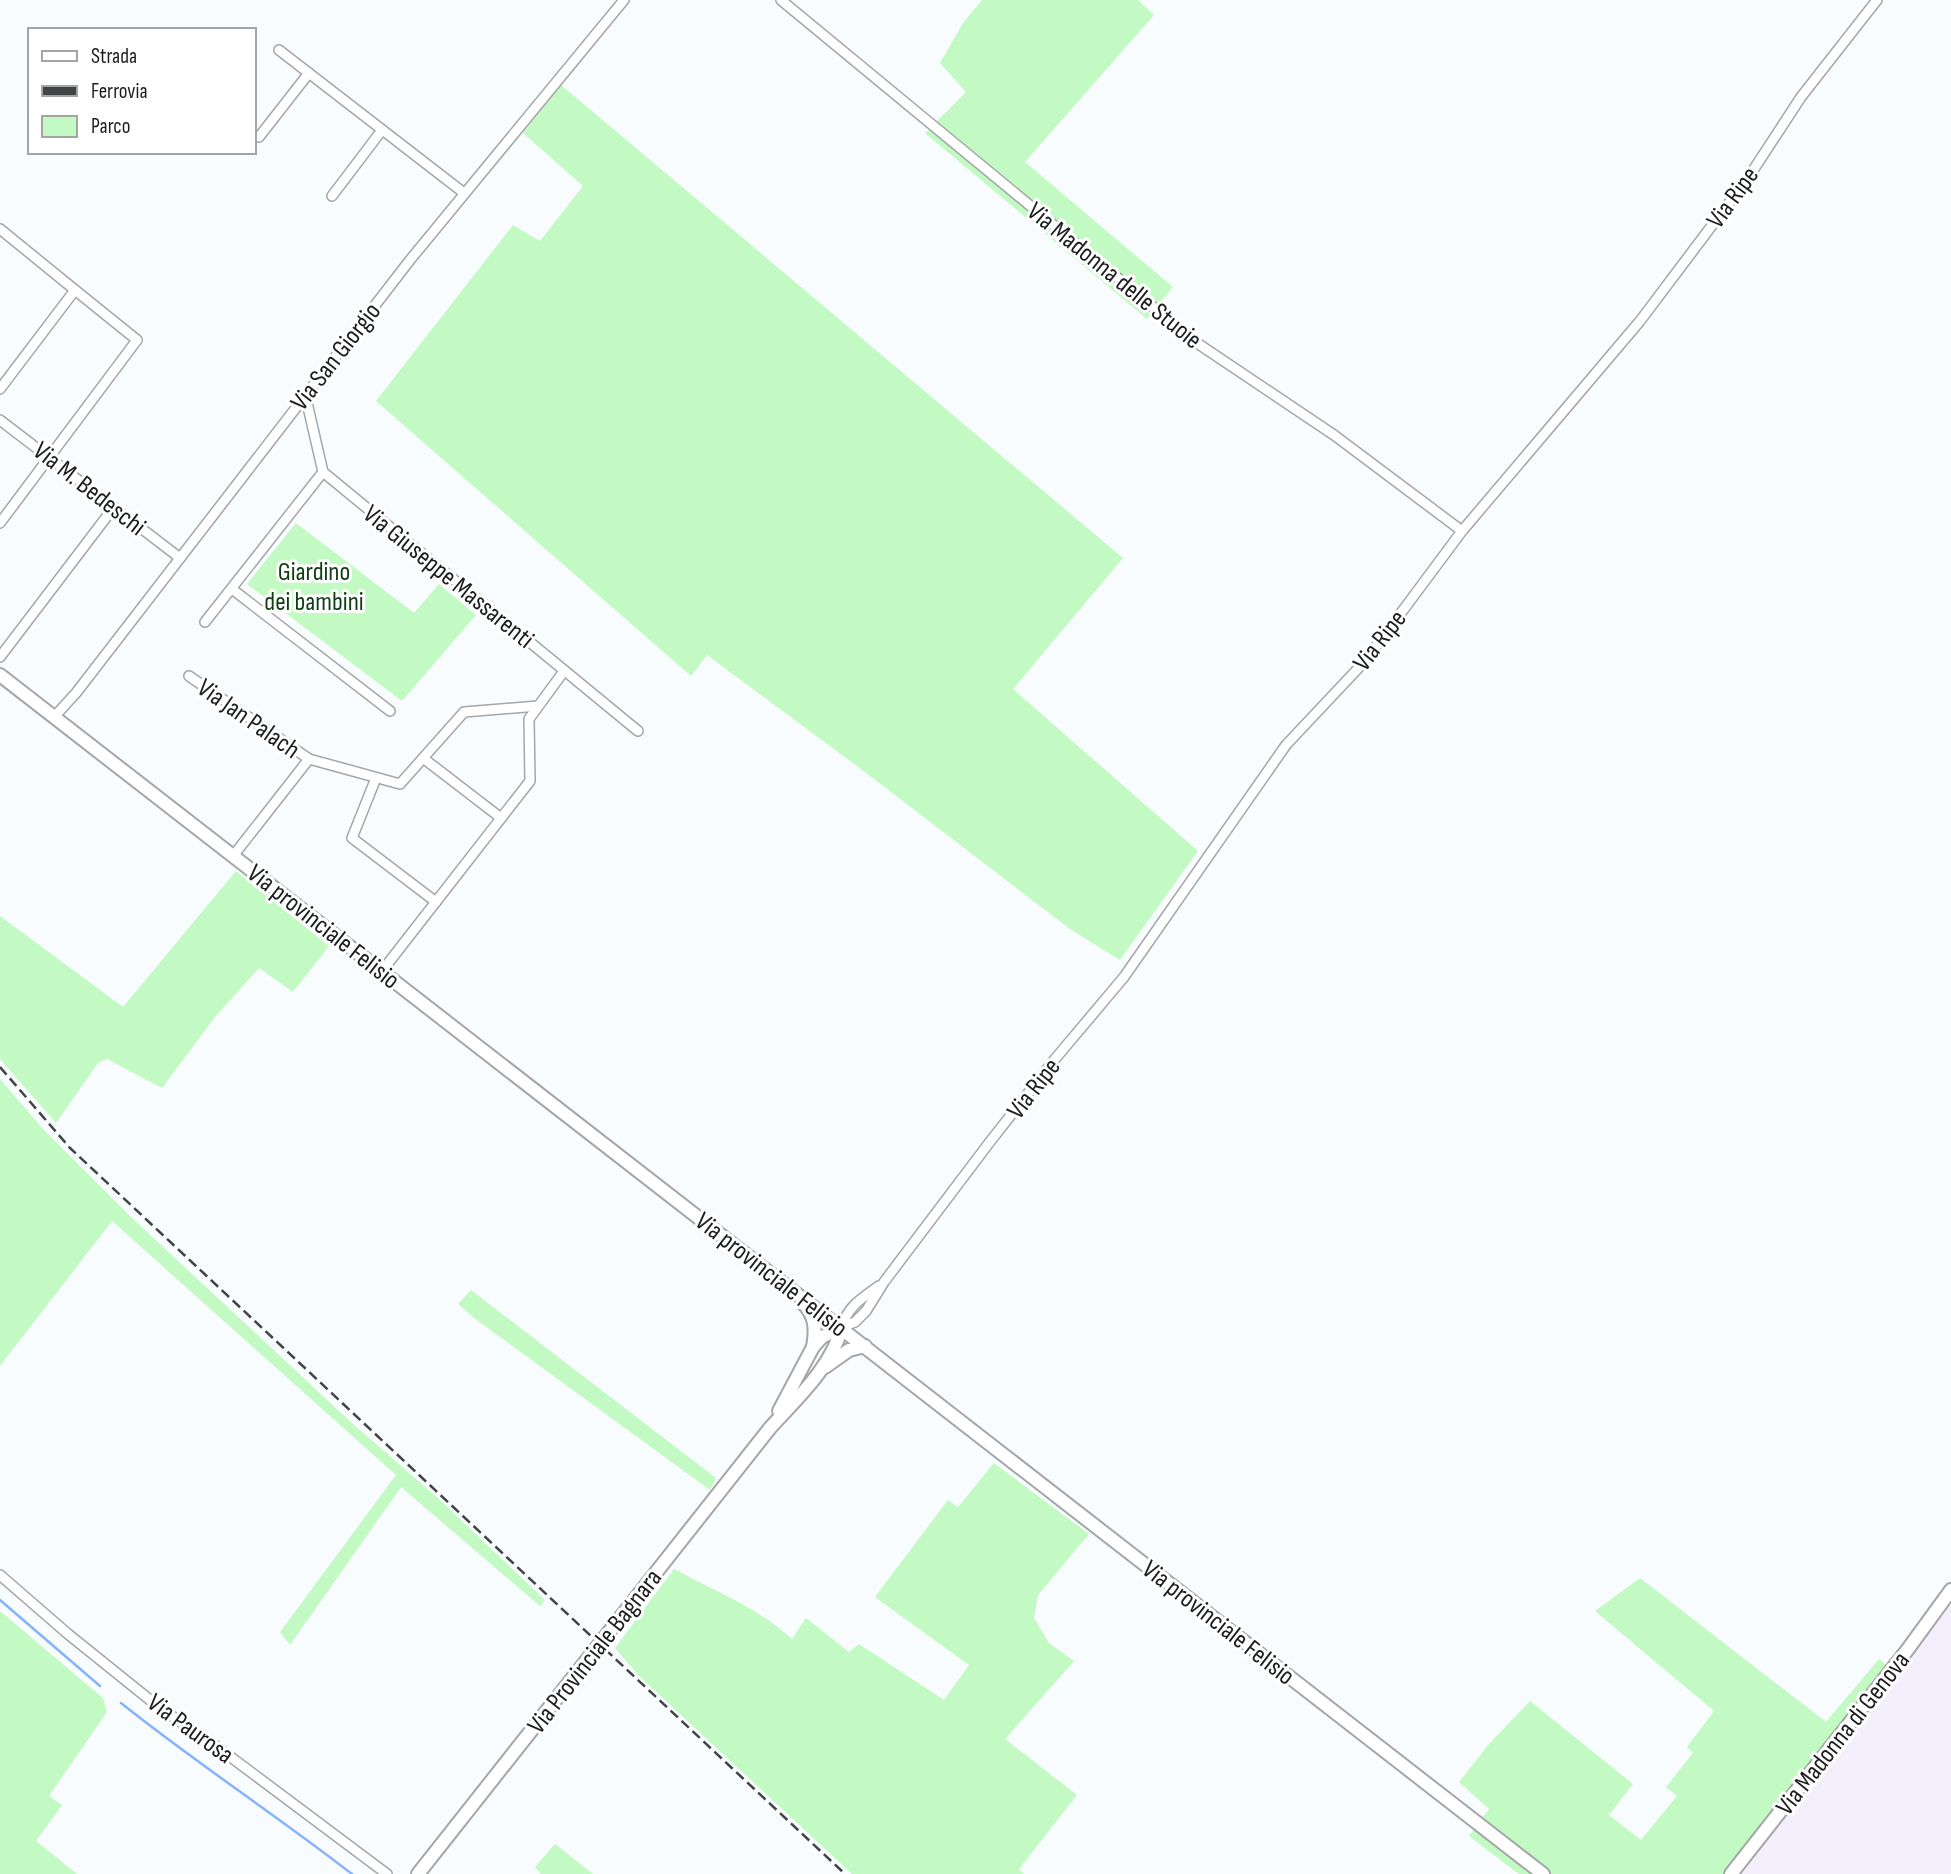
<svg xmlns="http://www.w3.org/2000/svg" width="1951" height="1874" font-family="'Sofia Sans Condensed',sans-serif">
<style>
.medical{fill:#f3effc}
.green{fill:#c3f9c2}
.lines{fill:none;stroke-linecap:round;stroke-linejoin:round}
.stream{stroke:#86b4fc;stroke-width:2.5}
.minor-casing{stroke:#a4a6a8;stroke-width:12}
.secondary-casing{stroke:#a4a6a8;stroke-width:16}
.minor{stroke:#fff;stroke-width:9}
.secondary{stroke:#fff;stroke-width:12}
.rail{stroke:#424344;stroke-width:2.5;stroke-dasharray:10 5;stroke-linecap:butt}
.labels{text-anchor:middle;stroke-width:6;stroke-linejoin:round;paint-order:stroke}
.street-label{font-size:26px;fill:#1c1d1e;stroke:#fff}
.park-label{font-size:26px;fill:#0e3d12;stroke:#fff}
</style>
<rect width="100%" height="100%" fill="#f9fcfe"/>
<path class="medical" d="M1951 1598V1874H1738Z"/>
<g class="green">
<path d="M982 0H1138L1154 15 1025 162 1173 287 1147 319 925 133 966 92 940 63 963 23Z"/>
<path d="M561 85 1123 558 1013 689 1198 851 1120 960 1070 929 865 772 707 655 691 676 376 401 513 225 540 241 583 186 523 133Z"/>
<path d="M296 523 414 613 439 584 476 615 402 701 247 584Z"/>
<path d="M236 871 329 946 293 992 259 968 215 1017 162 1088 107 1059 98 1063 56 1123 0 1059V916L123 1007Z"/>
<path d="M0 1079 44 1130 131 1217 353 1424 439 1499 545 1600 540 1606 401 1487 290 1645 280 1632 396 1475 112 1221 0 1366Z"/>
<path d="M471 1290 716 1478 710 1490 474 1318 458 1304Z"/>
<path d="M994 1463 1089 1534 1038 1595 1034 1618 1049 1643 1074 1661 1005 1739 1077 1795 1019 1869 1024 1874H852L640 1677 615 1648 674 1569C713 1590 759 1608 792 1639L806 1618 849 1652 859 1644 944 1700 969 1665 875 1597 948 1500 958 1507Z"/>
<path d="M1640 1578 1826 1722 1879 1659 1895 1672 1738 1874H1519L1469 1836 1489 1809 1459 1782 1489 1744 1530 1701 1633 1784 1609 1815 1641 1840 1677 1796 1666 1787 1693 1753 1687 1747 1714 1711 1595 1611Z"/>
<path d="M0 1611 103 1698 107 1712 49 1796 62 1805 36 1841 77 1874H0Z"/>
<path d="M555 1844 593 1874H541L535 1867Z"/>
</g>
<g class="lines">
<g class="stream">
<path d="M0 1600 100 1686"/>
<path d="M121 1703C196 1763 276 1815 352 1874"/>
</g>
<defs>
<g id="minor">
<path d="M781 0 1194 341 1334 435 1462 531"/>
<path d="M279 50 464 193"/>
<path d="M259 137 309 73"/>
<path d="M332 196 382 130"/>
<path d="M0 229 75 290 0 389"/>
<path d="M305 394 323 472 638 731"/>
<path d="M0 420 180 558"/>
<path d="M0 523 137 340 75 290"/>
<path d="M232 589 390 711"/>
<path d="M205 622 323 472"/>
<path d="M0 657 114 507"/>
<path d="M189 676 309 759 400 784 464 712 538 706"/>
<path d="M54 717 76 693 410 260 624 0"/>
<path d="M423 758 501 818"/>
<path d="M376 778 352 838 436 902"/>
<path d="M233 856 309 759"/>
<path d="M382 971 530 781 529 719 564 671"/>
<path d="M842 1327 855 1322 866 1311 884 1282 989 1143 1055 1059 1124 977 1286 745 1366 660 1462 531 1640 321 1750 175 1801 97 1877 0"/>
<path d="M842 1327C847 1307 862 1298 879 1286"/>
<path d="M0 1575 68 1634 160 1708 212 1743 387 1874"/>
</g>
<g id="secondary">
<path d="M0 675 1543 1874"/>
<path d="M803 1303C816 1316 816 1330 813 1347"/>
<path d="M825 1367 849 1350 865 1346"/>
<path d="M779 1411 813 1347 822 1337 842 1327"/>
<path d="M418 1874 770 1428C797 1398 831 1368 842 1327"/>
<path d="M1731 1874 1908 1649 1951 1590"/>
</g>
</defs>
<use href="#minor" class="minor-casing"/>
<use href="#secondary" class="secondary-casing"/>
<use href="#minor" class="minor"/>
<use href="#secondary" class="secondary"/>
<path class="rail" d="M0 1067 70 1148 845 1874"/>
</g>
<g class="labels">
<g class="street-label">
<text transform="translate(1732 197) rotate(-54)" y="9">Via Ripe</text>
<text transform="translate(1115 275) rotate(39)" y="9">Via Madonna delle Stuoie</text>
<text transform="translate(335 356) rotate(-52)" y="9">Via San Giorgio</text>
<text transform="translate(90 488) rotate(38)" y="9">Via M. Bedeschi</text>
<text transform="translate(449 576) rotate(39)" y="9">Via Giuseppe Massarenti</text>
<text transform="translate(1379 640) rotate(-52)" y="9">Via Ripe</text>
<text transform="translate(249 718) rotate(35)" y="9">Via Jan Palach</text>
<text transform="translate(324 926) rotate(38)" y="9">Via provinciale Felisio</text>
<text transform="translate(1033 1088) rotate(-52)" y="9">Via Ripe</text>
<text transform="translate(772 1274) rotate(38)" y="9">Via provinciale Felisio</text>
<text transform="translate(1219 1622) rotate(38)" y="9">Via provinciale Felisio</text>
<text transform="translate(594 1651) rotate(-52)" y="9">Via Provinciale Bagnara</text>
<text transform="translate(191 1728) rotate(36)" y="9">Via Paurosa</text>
<text transform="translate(1842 1733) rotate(-52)" y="9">Via Madonna di Genova</text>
</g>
<g class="park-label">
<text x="314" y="580">Giardino<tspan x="314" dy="30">dei bambini</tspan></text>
</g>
</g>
<rect x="28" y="28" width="228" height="126" fill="#ffffff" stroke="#a4a5a5" stroke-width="2"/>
<rect x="42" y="51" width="35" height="10" fill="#ffffff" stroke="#a4a5a5" stroke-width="2"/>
<text x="91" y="63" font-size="21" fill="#1c1d1e">Strada</text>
<rect x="42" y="86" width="35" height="10" fill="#424344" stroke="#a4a5a5" stroke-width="2"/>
<text x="91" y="98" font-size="21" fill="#1c1d1e">Ferrovia</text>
<rect x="42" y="116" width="35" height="21" fill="#c3f9c2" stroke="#a4a5a5" stroke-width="2"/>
<text x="91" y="133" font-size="21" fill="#1c1d1e">Parco</text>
</svg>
